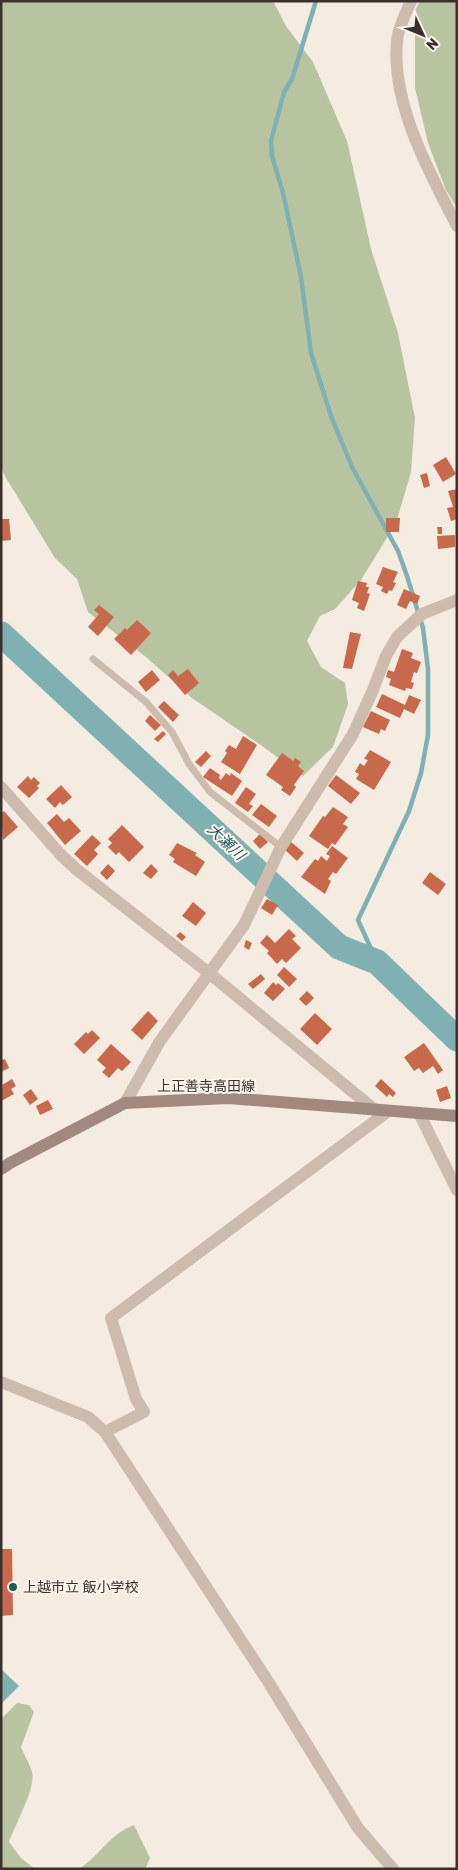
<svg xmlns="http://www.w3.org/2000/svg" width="458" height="1870" font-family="Rubik,'Noto Sans JP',sans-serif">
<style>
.green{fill:#b8c4a0}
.water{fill:#7fb0b2}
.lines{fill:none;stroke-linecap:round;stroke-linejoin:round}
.stream{stroke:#7fb0b2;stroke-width:4.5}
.river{stroke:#7fb0b2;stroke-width:25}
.building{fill:#c8694b}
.service{stroke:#cdbbac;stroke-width:7}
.minor{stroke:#cdbbac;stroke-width:12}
.secondary{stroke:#a18a7d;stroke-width:12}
.poi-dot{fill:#1f5a5e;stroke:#fbf5ee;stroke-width:2}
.labels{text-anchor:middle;stroke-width:4;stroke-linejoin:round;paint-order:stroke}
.street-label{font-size:14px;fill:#3b302b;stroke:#fbf5ee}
.poi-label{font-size:14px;fill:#3b302b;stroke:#fbf5ee;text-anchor:start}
.water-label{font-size:15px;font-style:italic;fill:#1f5a5e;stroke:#fbf5ee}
</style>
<rect width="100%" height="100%" fill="#f4ebe1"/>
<g class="green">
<path d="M1 1H273L286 26 313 62 347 141 371 249 398 333 415 418 411 472 396 523 361 580 335 609 320 616 307 641 321 667 345 683 348 704 333 747 303 776 258 743 192 698 146 657 88 612 77 579 55 558 6 478 1 468Z"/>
<path d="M420 1H457V208L446 190 428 143 415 88V10Z"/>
<path d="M17 1703 29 1705 34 1712 21 1747C24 1755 30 1764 32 1772 36 1788 15 1825 9 1842L21 1858 35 1869H1V1719Z"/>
<path d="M134 1825 150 1858 145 1869H79C99 1856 111 1833 134 1825Z"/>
</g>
<path class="water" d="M1 1669 19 1686 1 1704Z"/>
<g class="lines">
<path class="stream" d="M316 1 292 79 284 92 271 141 272 156 283 193 301 277 311 353 331 416 352 467 398 551 407 576 423 628 428 669V735L421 773 409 811 358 920 377 962"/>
<path class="river" d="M1 634 339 947 377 962 457 1039"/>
</g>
<g class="building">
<path d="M446 457 456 474 443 482 433 465Z"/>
<path d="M427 473 430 486 424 488 420 475Z"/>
<path d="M457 489V519L451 521 447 508 453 507 448 491Z"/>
<path d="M386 518H400L399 532H386Z"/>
<path d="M1 519H9L11 540 1 541Z"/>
<path d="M437 527H442V534H438Z"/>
<path d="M455 535V547L438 549 437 536Z"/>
<path d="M383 567 398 572 393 582 396 583 392 591 389 590 387 594 381 591 383 587 376 584Z"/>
<path d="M358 581 367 583 366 587H369L367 593 370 594 364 611 357 608 359 603 352 600Z"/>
<path d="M404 589 420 596 417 604 410 601 406 609 397 605Z"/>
<path d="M99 605 114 617 98 636 88 627 99 614 94 610Z"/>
<path d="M137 620 151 633 131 655 114 639 125 628 127 630Z"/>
<path d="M350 632 361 634 352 669 343 668Z"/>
<path d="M402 649 413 653 411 658 421 662 417 673 414 672 411 682 414 683 412 689 406 688 405 691 389 685 391 679 386 677 388 670 394 672Z"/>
<path d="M188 669 199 683 185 695 168 675 173 670 178 676Z"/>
<path d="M152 670 160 680 146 692 138 682Z"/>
<path d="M382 694 405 705 409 695 421 700 414 714 404 709 400 718 376 707Z"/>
<path d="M164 701 179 715 173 722 158 707Z"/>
<path d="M371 711 390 720 385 731 381 729 379 734 363 727Z"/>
<path d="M150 715 161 725 155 731 145 721Z"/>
<path d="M163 731 166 734 158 742 154 739Z"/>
<path d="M243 736 257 745 240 774 221 762 227 753 225 751 229 745 236 749Z"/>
<path d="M370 750 391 762 374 790 356 779 359 774 355 772 360 763 364 766 368 760 364 759Z"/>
<path d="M206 751 211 756 201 767 195 762Z"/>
<path d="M282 753 293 761 295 758 301 762 298 766 304 771 294 785 296 787 290 796 281 790 283 787 266 775Z"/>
<path d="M210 768 220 775 219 778 221 780 226 773 230 776 231 773 242 781 232 796 203 777Z"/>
<path d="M336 775 360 793 351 804 328 786Z"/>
<path d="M28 776 31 780 34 777 40 783 37 786 39 788 29 798 17 787Z"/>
<path d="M61 785 72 797 63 805 60 802 55 808 46 799Z"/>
<path d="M246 787 256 794 249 804 253 806 248 812 235 803Z"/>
<path d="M261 804 277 816 269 827 252 815Z"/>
<path d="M333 807 348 817 343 824 348 827 335 845 332 843 328 849 309 836 323 816 325 817Z"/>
<path d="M4 811 18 827 3 840 1 814Z"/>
<path d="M57 814 64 822 69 818 81 831 65 845 47 823Z"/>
<path d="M122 825 144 847 129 862 119 852 116 855 108 847 112 843 108 839Z"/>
<path d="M260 834 268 842 260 849 253 841Z"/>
<path d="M92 835 101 843 94 850 98 854 87 866 74 854Z"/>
<path d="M290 841 304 853 297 861 284 849Z"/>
<path d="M177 843 197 853 195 855 205 862 196 876 173 862 175 859 169 855Z"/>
<path d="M332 846 348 858 336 874 333 872 328 879 331 881 325 894 301 877 315 859 318 861 321 856 327 861 330 856 326 854Z"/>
<path d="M108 864 115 871 107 880 100 873Z"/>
<path d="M151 864 158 871 151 879 143 873Z"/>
<path d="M430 872 446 884 438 895 422 883Z"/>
<path d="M267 899 278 905 272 915 261 908Z"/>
<path d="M193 902 206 913 196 926 182 916Z"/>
<path d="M289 929 296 936 292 939 301 948 286 963 282 959 277 964 267 953 269 951 260 943 267 935 275 943Z"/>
<path d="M180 932 186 937 182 941 176 936Z"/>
<path d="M246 940 252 943 249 950 244 947Z"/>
<path d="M284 967 297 979 289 987 277 975Z"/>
<path d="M261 974 265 979 253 989 248 984Z"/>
<path d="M273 982 276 985 278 983 285 989 273 1001 264 993Z"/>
<path d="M307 991 314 998 306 1006 299 999Z"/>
<path d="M148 1011 158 1021 142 1040 131 1030Z"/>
<path d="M315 1013 332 1029 317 1045 300 1029Z"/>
<path d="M92 1030 100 1038 84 1054 74 1044 86 1032 88 1034Z"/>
<path d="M424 1043 443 1070 438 1074 433 1066 423 1073 419 1068 414 1071 404 1057Z"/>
<path d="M111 1044 131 1062 122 1071 118 1068 109 1078 102 1072 106 1068 97 1060Z"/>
<path d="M1 1057 3 1060 5 1059 9 1068 1 1072Z"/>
<path d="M12 1079 16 1086 11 1089 14 1094 1 1101V1089L3 1087 2 1085Z"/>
<path d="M381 1079 396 1093 393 1097 389 1094 387 1097 375 1086Z"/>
<path d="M447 1086 451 1098 440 1102 436 1090Z"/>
<path d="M31 1089 38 1099 30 1105 23 1095Z"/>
<path d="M48 1100 53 1109 40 1115 36 1106Z"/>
<path d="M1 1549H12L13 1615 1 1616Z"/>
</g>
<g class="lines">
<path class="service" d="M93 659 146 702 172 732 189 764 210 792 281 847"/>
<g class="minor">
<path d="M411 1C406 13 398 28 397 41 391 103 429 172 457 226"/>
<path d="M1 787 61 855 76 869 209 973 376 1111"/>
<path d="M125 1103 160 1041 244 925 281 847 353 734 373 690 386 656 397 637 422 614 457 600"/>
<path d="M419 1113 457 1190"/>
<path d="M1 1382 88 1417 105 1432 269 1683 358 1828 393 1869"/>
<path d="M105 1432 144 1412 136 1399 111 1318 387 1112"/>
</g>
<path class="secondary" d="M1 1169 10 1163 125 1103 228 1098 457 1116"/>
</g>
<circle class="poi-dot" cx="13" cy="1587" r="5"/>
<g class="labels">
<g class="street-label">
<text x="206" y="1091">上正善寺高田線</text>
</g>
<g class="poi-label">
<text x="23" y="1592">上越市立 飯小学校</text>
</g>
<g class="water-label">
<text transform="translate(226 842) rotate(43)" y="5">大瀬川</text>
</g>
</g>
<rect width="458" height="1870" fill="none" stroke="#3b302b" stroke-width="5"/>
<g transform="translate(423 35) rotate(134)" stroke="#fbf5ee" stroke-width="4" paint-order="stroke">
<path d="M0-4L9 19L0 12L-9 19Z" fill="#3b302b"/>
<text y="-8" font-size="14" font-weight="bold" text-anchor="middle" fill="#3b302b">N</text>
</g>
</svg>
